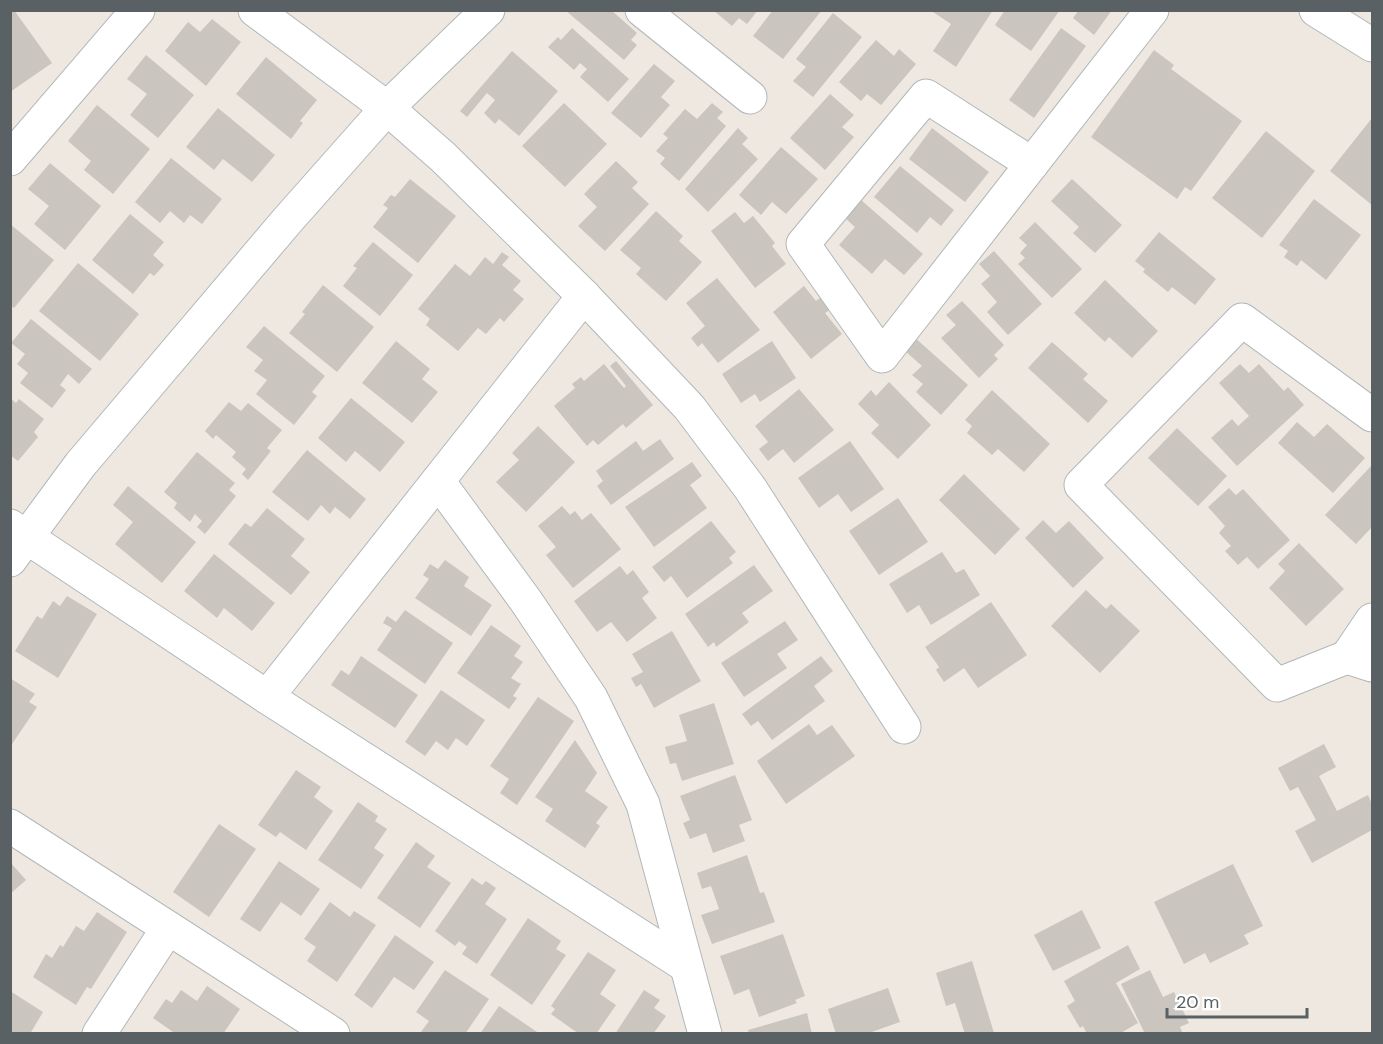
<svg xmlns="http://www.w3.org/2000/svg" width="1383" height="1044" font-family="'DM Sans',sans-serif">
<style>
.building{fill:#cbc5c0}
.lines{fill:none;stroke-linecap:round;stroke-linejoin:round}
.minor-casing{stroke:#b2b7ba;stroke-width:35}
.minor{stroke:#fff;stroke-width:33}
</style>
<rect width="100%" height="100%" fill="#eee8e1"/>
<g class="building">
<path d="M14 10 52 63 10 92V12Z"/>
<path d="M565 10H611L637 33 631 40 637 45 624 60Z"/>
<path d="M713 10H758L747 24 739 18 732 26Z"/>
<path d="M773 10H822L783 59 753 36Z"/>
<path d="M930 10H993L956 67 933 51 951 24Z"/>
<path d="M1005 10H1060L1031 51 995 25Z"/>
<path d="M1079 10H1112L1094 35 1073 18Z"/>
<path d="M833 13 862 37 813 97 793 81 806 67 796 59Z"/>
<path d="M212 19 241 42 206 86 165 51 188 22 200 32Z"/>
<path d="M572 28 629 79 608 102 580 77 587 69 580 63 574 70 548 47 558 37 561 40Z"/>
<path d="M1061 28 1086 46 1034 118 1009 100Z"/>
<path d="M876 40 894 56 899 49 916 64 881 105 867 94 861 101 839 82Z"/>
<path d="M1154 50 1174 65 1171 69 1242 121 1191 191 1185 187 1177 199 1091 137Z"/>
<path d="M512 51 558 91 519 136 499 119 495 124 484 113 495 100 487 93 467 117 460 111Z"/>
<path d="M146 55 194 95 158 138 130 115 147 94 127 79Z"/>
<path d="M266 57 317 100 300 121 303 123 291 139 236 94Z"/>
<path d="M654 64 675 81 661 97 670 105 641 138 611 113Z"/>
<path d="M830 94 854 115 842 127 854 137 825 170 790 138Z"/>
<path d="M564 103 607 144 565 187 522 146Z"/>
<path d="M712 103 723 112 717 118 726 126 679 181 660 164 665 158 656 151 668 138 663 134 685 109 697 119Z"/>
<path d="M97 105 150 149 113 194 84 170 91 161 68 141Z"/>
<path d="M218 108 275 155 252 182 223 159 214 170 186 147Z"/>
<path d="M1372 118V205L1330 171Z"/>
<path d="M738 128 748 138 742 144 758 159 708 212 685 189Z"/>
<path d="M932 128 989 172 965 202 909 159Z"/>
<path d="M1266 131 1315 171 1262 238 1212 198Z"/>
<path d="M781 147 818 179 786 214 772 202 761 215 739 195Z"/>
<path d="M171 158 222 199 202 224 190 215 184 223 170 211 160 223 135 202Z"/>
<path d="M616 161 638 182 632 188 649 204 605 251 578 226 597 207 584 194Z"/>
<path d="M50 163 101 206 65 250 34 224 49 206 28 189Z"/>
<path d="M900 166 954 210 941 226 930 217 917 233 874 197Z"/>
<path d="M410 179 456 216 418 263 373 227 388 208 383 205 391 195 395 197Z"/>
<path d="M1072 179 1122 225 1095 253 1073 233 1079 227 1051 201Z"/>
<path d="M1314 199 1361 235 1326 280 1301 260 1297 266 1284 257 1288 251 1279 245Z"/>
<path d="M861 200 923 254 904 275 885 259 872 274 839 245 855 227 845 218Z"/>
<path d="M656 211 683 236 679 241 702 262 666 301 636 274 641 268 620 250Z"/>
<path d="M735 212 744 223 753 216 775 243 772 246 786 264 755 288 711 231Z"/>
<path d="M130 214 164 242 153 255 164 265 154 276 150 273 133 294 92 260Z"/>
<path d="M1035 222 1082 269 1052 298 1018 264 1025 258 1020 253 1027 245 1019 238Z"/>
<path d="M10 224 54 260 14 308 10 305Z"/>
<path d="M1159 232 1216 279 1195 305 1172 287 1168 292 1143 272 1145 269 1135 261Z"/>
<path d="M373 242 413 275 380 316 343 286 357 268 353 266Z"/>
<path d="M994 251 1042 304 1008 335 987 312 997 302 981 284 990 276 979 264Z"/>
<path d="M502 252 509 257 502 265 521 281 513 290 524 299 504 322 500 318 486 334 478 328 458 351 426 325 430 319 418 309 455 264 470 276 485 257 493 264Z"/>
<path d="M78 263 139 314 100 361 39 311Z"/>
<path d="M717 278 760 330 718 363 702 343 698 347 691 338 705 326 686 303Z"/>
<path d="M1105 280 1158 331 1132 358 1109 337 1105 342 1074 313Z"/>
<path d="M323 285 374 327 337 372 289 333 305 314 302 312Z"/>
<path d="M804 286 816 301 820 298 830 310 825 313 842 334 811 359 773 312Z"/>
<path d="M962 301 1004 345 994 355 998 359 979 378 941 338 956 325 946 315Z"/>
<path d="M31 319 92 369 79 384 68 374 60 385 66 390 52 408 20 383 28 373 17 364 25 354 11 343Z"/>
<path d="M264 326 325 376 312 392 317 396 294 425 256 394 267 380 254 371 263 360 246 347Z"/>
<path d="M914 337 968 385 941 415 916 392 923 384 912 375 922 366 903 349Z"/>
<path d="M396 341 430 369 422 379 438 392 412 423 362 383Z"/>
<path d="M772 341 796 378 760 402 755 394 741 403 722 374Z"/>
<path d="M1052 342 1088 374 1083 379 1108 401 1088 423 1028 368Z"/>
<path d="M616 361 653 405 626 428 623 424 598 445 593 440 587 446 554 406 575 388 572 384 581 377 584 381 604 364 624 388 626 386 610 366Z"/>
<path d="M1240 364 1249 373 1259 364 1284 391 1288 387 1304 405 1237 466 1211 438 1232 419 1238 426 1249 416 1219 383Z"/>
<path d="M889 382 931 425 898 459 871 433 879 425 858 404 871 390 876 396Z"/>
<path d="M799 389 834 430 794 463 783 449 768 461 759 449 768 442 755 426Z"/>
<path d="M992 390 1050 444 1024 472 998 449 992 455 967 433 972 426 965 420Z"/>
<path d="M10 398 16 403 19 399 44 419 34 432 38 437 18 461 10 455Z"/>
<path d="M351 398 405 442 380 472 355 451 346 462 318 438Z"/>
<path d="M229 402 241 411 248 403 282 430 267 448 271 451 248 480 242 474 246 469 232 457 236 452 216 435 213 439 205 431Z"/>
<path d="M1297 422 1314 437 1327 424 1365 458 1333 493 1278 443Z"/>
<path d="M538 426 575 462 526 512 496 482 519 460 512 453Z"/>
<path d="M1177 428 1227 476 1198 506 1148 458Z"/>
<path d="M660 439 674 459 611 505 597 486 603 481 596 471 636 441 643 451Z"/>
<path d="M850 441 884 489 851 512 838 494 819 508 798 478Z"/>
<path d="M307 450 366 499 350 519 335 507 330 514 321 505 308 521 272 492Z"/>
<path d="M197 452 235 483 229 490 236 496 205 534 197 527 202 521 195 514 190 522 174 508 177 503 164 492Z"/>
<path d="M692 462 702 476 690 485 707 508 654 547 625 507Z"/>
<path d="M1372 465V527L1356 544 1325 515Z"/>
<path d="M964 474 1020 529 995 555 939 500Z"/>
<path d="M128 486 196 542 162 583 115 544 133 522 113 505Z"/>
<path d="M1229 488 1236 495 1243 489 1290 540 1258 569 1247 557 1238 565 1225 551 1231 546 1219 533 1225 526 1208 507Z"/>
<path d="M898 498 928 542 879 575 849 531Z"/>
<path d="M562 506 570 515 575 511 582 520 591 513 621 549 573 588 546 555 556 547 538 526Z"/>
<path d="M267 508 305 539 291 556 310 572 291 595 228 544 245 523 251 527Z"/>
<path d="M1043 520 1056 533 1069 521 1104 558 1073 588 1025 538Z"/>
<path d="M711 521 736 552 729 558 733 563 687 598 671 576 664 582 652 567Z"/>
<path d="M1299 543 1344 589 1306 626 1269 588 1285 571 1278 564Z"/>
<path d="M942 552 956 573 964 569 980 595 931 625 919 605 907 613 889 584Z"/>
<path d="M214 554 275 603 252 631 224 608 217 618 184 591Z"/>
<path d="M445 560 469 577 464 586 492 605 471 636 415 598 429 579 423 575 430 564 438 569Z"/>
<path d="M754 565 773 591 742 613 749 622 716 647 714 642 708 647 685 614Z"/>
<path d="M620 566 627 575 633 570 649 592 642 598 657 618 627 642 611 622 597 632 574 601Z"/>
<path d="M1086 590 1106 609 1111 604 1140 631 1100 673 1051 626Z"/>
<path d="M67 596 97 614 58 678 15 651 37 616 42 619 53 601 60 606Z"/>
<path d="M991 602 1027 655 978 688 964 668 944 682 936 670 939 667 925 647Z"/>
<path d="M405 610 453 643 425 684 377 650 392 628 383 623 387 616 396 622Z"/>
<path d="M785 621 798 640 777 654 787 668 744 697 721 663Z"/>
<path d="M491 625 521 646 514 656 523 662 511 678 521 684 513 696 517 698 509 709 457 673Z"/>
<path d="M672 631 701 681 654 708 641 684 636 687 631 678 643 672 632 654Z"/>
<path d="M361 656 418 695 395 728 331 685 341 670 349 675Z"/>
<path d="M821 656 833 671 814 686 825 701 772 740 758 721 751 726 742 714Z"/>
<path d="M10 678 35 694 29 702 37 707 10 747Z"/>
<path d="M441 690 485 720 467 746 456 738 448 750 436 741 425 756 405 742Z"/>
<path d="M538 697 574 721 517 805 500 793 509 779 490 766Z"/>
<path d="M714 703 734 764 682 781 676 763 670 764 665 747 687 741 679 715Z"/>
<path d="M809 724 817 735 832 725 855 756 786 804 757 761Z"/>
<path d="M575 740 597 773 585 791 608 807 596 823 600 826 585 848 545 821 553 809 535 797Z"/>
<path d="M1324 744 1336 767 1319 776 1337 811 1368 795 1372 804V830L1312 863 1295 831 1316 820 1298 787 1290 791 1278 768Z"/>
<path d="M296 770 321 787 314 797 333 811 306 850 280 832 276 837 258 825Z"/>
<path d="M735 775 752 820 739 825 745 841 713 853 706 833 690 839 683 823 690 820 680 796Z"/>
<path d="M358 802 378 816 375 821 387 829 374 848 384 855 361 889 318 860Z"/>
<path d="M219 824 256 849 209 917 173 892Z"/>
<path d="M416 842 435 856 427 867 451 883 420 928 377 898Z"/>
<path d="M747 855 760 893 764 892 775 922 712 944 701 915 719 909 711 886 702 889 697 873Z"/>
<path d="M279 861 320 889 301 916 281 902 260 932 240 919Z"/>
<path d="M10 862 26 880 10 894Z"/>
<path d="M1233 864 1263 926 1244 935 1249 944 1210 963 1205 953 1184 964 1154 902Z"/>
<path d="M472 878 482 885 486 881 496 888 485 904 507 919 477 964 462 954 467 947 459 941 455 946 435 931Z"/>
<path d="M330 902 350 917 354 911 376 925 337 982 307 961 316 947 304 939Z"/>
<path d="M1082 910 1101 948 1053 971 1034 935Z"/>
<path d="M97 912 127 932 91 989 87 987 76 1005 33 977 46 954 52 958 60 945 63 947 76 926 84 931Z"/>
<path d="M528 918 561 941 556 949 566 955 532 1005 490 975Z"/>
<path d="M783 934 805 996 795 1000 797 1003 759 1017 749 989 734 995 720 956Z"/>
<path d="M395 935 434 962 414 990 394 977 372 1008 354 995Z"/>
<path d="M1128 945 1140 969 1116 983 1138 1023 1119 1034H1087L1083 1026 1080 1028 1067 1006 1075 1001 1064 981Z"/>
<path d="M588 952 616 970 600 994 616 1005 596 1034H579L551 1014 555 1009 551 1006Z"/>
<path d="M972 961 994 1033 965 1034 955 1003 946 1006 936 973Z"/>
<path d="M445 970 489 999 465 1034H423L421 1032 429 1021 416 1012Z"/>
<path d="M1150 970 1163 997 1174 992 1189 1023 1180 1027 1183 1034H1145L1121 984Z"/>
<path d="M207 986 240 1009 223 1034H176L153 1018 166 999 172 1003 181 990 197 1001Z"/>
<path d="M888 988 900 1022 866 1034H836L828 1009Z"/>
<path d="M644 990 660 1000 654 1008 666 1016 653 1034H615Z"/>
<path d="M10 991 43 1012 30 1034H10Z"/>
<path d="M499 1006 540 1034H480Z"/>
<path d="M807 1013 812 1034H749L748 1030Z"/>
</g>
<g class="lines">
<defs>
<g id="minor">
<path d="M255 10 387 108 443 157 584 296 689 407 750 488 904 727"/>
<path d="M642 10 750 97"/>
<path d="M1316 10 1372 45"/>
<path d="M10 159 138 10"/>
<path d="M1032 164 926 96 803 244 882 356 1152 10"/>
<path d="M1372 415 1242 320 1081 485 1277 685 1347 657 1372 665"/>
<path d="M438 481 526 601 591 698 643 804 705 1034"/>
<path d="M10 526 267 697 685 965"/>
<path d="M10 560 80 465 286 222 387 108 488 10"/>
<path d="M1347 657 1372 620"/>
<path d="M267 697 584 296"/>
<path d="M10 826 333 1034"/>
<path d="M99 1034 168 928"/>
</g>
</defs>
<use href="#minor" class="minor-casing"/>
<use href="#minor" class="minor"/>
</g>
<rect width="1383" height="1044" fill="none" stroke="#596164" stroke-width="24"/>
<path d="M1167 1008v9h140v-9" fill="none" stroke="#596164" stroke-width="3"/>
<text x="1176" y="1008" font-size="18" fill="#596164" stroke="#ffffff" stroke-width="4.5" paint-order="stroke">20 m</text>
</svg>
